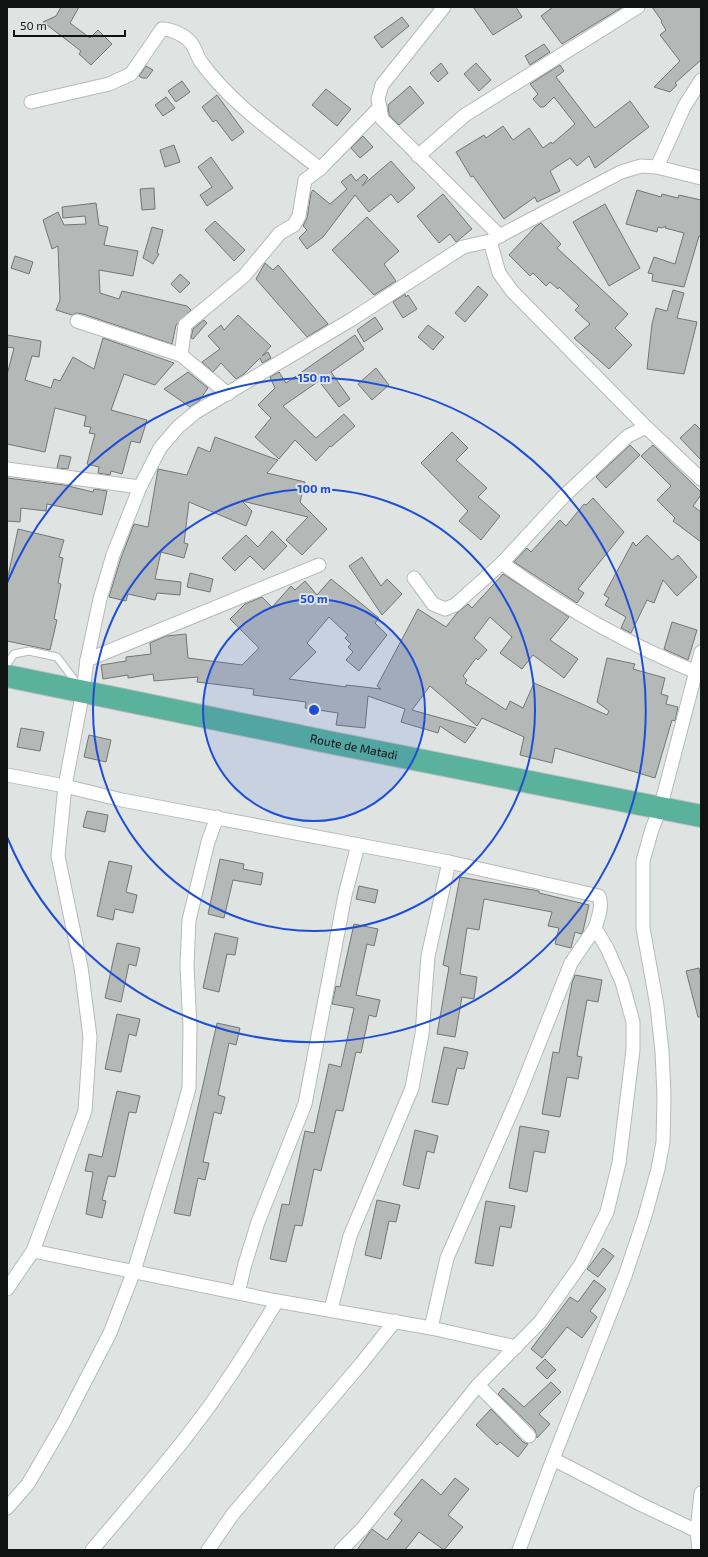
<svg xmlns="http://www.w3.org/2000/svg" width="708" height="1557" font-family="'Exo 2',sans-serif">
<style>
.building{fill:#b4b9b8;stroke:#727775}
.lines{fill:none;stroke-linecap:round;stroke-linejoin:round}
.lane-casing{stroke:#b5bab8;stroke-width:9}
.street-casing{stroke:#b5bab8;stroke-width:15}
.highway-casing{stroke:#bcbdbd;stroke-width:24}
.lane{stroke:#fff;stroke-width:7}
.street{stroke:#fff;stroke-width:13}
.highway{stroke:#5bb29c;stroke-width:22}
.ring{fill:none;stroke:#1d4ed8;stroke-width:2}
.labels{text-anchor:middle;stroke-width:4;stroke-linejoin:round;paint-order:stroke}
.street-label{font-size:12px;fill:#111312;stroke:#dfe4e2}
.centre{fill:#1d4ed8;stroke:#dfe4e2;stroke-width:2}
.ring-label{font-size:12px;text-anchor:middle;font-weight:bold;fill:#1d4ed8;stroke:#dfe4e2;stroke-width:4;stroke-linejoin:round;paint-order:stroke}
</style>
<rect width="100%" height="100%" fill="#dfe4e2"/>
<g class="building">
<path d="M61 7H79L70 23 90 38 98 30 112 44 91 65 79 54 81 51 43 22 56 16Z"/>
<path d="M473 7H516L522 17 493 35Z"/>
<path d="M553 7H621V8L562 44 541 16Z"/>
<path d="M652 7H701V60L675 83 677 85 670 92 654 87 680 61 660 35 666 30 661 22 662 21Z"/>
<path d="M402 17 409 26 382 48 374 37Z"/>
<path d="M544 44 550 52 530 65 525 56Z"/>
<path d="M441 63 448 73 438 82 430 73Z"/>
<path d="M476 63 491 80 479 91 464 74Z"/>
<path d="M560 65 564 71 556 77 595 128 630 101 649 127 595 168 589 156 577 166 570 158 550 171 560 191 537 202 535 197 504 219 473 176 471 177 456 152 484 135 486 138 503 126 513 140 529 128 543 148 551 142 552 144 575 124 554 97 544 107H540L533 99 538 94 530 84Z"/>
<path d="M146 66 153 70 147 78H142L139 76Z"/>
<path d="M182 81 190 92 176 102 168 91Z"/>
<path d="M410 86 424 103 399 125 389 115 388 105Z"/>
<path d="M326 89 351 109 337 126 312 105Z"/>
<path d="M217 95 244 132 232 141 216 120 213 122 202 107Z"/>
<path d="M166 97 175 108 163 116 155 105Z"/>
<path d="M363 136 373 147 360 158 351 148Z"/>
<path d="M174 145 180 162 165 167 160 150Z"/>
<path d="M211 157 233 188 207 206 200 195 212 187 198 167Z"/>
<path d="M391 161 415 188 398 203 391 194 369 212 355 195 323 237 307 249 299 238 307 230 303 226 307 218 311 193 313 190 330 204 347 189 341 182 351 174 356 181 364 174 368 178 362 186Z"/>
<path d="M154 188 155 209 142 210 140 189Z"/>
<path d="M637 190 661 197 662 194 678 198 679 195 701 200V237L699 236 684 287 652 281 653 274 648 273 654 257 675 264 684 233 665 228 666 226 662 228 658 227 657 232 626 224Z"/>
<path d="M443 194 472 229 456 242 450 234 439 243 417 216Z"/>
<path d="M96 203 99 225 108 227 104 245 138 251 133 276 99 270 100 293 119 299 122 291 187 306 191 310 176 325 172 344 83 314 76 313 72 315 56 310 60 300 58 246 52 249 43 220 58 212 64 225 86 224 85 216 63 218 62 207Z"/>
<path d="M605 204 640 268 609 286 573 222Z"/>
<path d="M367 217 399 251 384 264 396 281 374 295 332 250Z"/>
<path d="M215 221 245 250 234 261 205 230Z"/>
<path d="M541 223 561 244 557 248 628 314 615 328 632 345 609 369 574 338 590 324 575 310 579 306 559 287 558 289 550 282 546 286 533 273 530 276 509 255 535 227Z"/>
<path d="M152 227 163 230 157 253 159 254 153 264 143 258Z"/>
<path d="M15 256 33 262 29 274 11 268Z"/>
<path d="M265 263 273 270 278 265 328 324 307 337 256 279Z"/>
<path d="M180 274 190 283 180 293 171 284Z"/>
<path d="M478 286 488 295 465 322 455 313Z"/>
<path d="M673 290 684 293 677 318 697 322 684 374 647 369 652 324 656 308 667 311Z"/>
<path d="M405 294 406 297 408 295 417 309 403 318 393 302Z"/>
<path d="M238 315 271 346 262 356 268 352 271 358 262 363 260 358 244 374 236 379 221 363 213 372 202 362 220 349 208 336 221 325 224 330Z"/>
<path d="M375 317 383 329 364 342 357 330Z"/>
<path d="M204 320 207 323 193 339 191 338 193 329Z"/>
<path d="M428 325 444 337 433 350 418 337Z"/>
<path d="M7 335 41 341 39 357 32 356 25 380 51 388 54 379 60 381 73 357 94 369 103 338 174 363 155 385 124 374 111 410 147 420 140 443 131 441 122 474 111 471 110 475 98 473 99 467 87 464 95 434 89 433 91 427 84 426 86 416 55 408 45 452 7 444V375L14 348 7 347Z"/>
<path d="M355 335 364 349 331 372 350 399 339 407 319 381 283 406 316 438 344 414 355 426 331 447 330 446 316 461 295 440 279 459 255 437 271 418 258 405 275 388 270 377 279 372 286 383Z"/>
<path d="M376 368 389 385 372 400 358 384Z"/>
<path d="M188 372 208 388 199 401 190 407 164 389Z"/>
<path d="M695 424 701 430V460L680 438Z"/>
<path d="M452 432 468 448 456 460 487 488 478 497 500 516 481 540 459 521 468 511 421 463Z"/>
<path d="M215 437 278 460 267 473 305 482 300 502 327 529 302 555 286 540 308 517 242 501 252 511 246 526 189 502 184 543 188 544 184 558 161 552 155 579 181 582 180 595 157 593 155 600 128 594 126 601 109 597 121 558 134 524 148 527 158 469 187 475 198 447 210 452Z"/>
<path d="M630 445 640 455 606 488 596 477Z"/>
<path d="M653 445 701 492V495L693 506 701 512V542L673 521 675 518 657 500 671 486 641 456Z"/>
<path d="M60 455 71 457 68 469 57 468Z"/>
<path d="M7 478 64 485 93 492 94 489 107 491 102 515 47 504 46 511 21 508 20 522 7 521Z"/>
<path d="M593 498 624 532 578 589 584 593 577 603 514 562 527 548 531 552 560 520 566 526 584 504 586 505Z"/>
<path d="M18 529 64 540 59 557 63 558 58 583 61 584 54 619 57 620 50 650 7 641V581Z"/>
<path d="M272 531 287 546 264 570 250 556 235 571 222 558 246 535 258 547Z"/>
<path d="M647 535 672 560 678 555 697 577 677 596 663 580 654 603 647 600 631 633 621 628 626 617 605 605 609 598 604 595 633 542 636 546Z"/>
<path d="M362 557 381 586 387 579 402 594 382 615 349 566Z"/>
<path d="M190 573 213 579 210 592 187 587Z"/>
<path d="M503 574 569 617 550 640 578 659 564 678 533 655 522 669 500 653 512 637 490 617 474 638 487 650 478 660 476 658 463 676 467 680 465 683 506 710 510 701 523 708 534 683 607 715 609 711 597 702 607 658 635 664 633 669 665 678 661 694 668 696 666 704 678 707 675 721 672 720 655 778 555 748 552 763 520 755 524 737 482 718 477 726 430 686 412 710 476 728 465 743 440 726 438 733 401 722 405 709 368 696 365 728 336 725 338 713 305 708 306 702 253 695 254 689 197 682 198 677 154 681 153 674 128 678V675L103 679 101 665 126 661V657L151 654 150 643 166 636 186 634 188 658 242 665 259 648 230 619 245 604 262 597 272 607 291 586 295 590 305 581 317 595 331 579 379 618 375 623 387 635 359 671 346 660 353 652 348 647 351 644 345 638 348 635 329 617 307 643 316 652 289 679 346 687V685L381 689 377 686 418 609 446 627 457 613 468 604 472 608Z"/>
<path d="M672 622 697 630 688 660 664 649Z"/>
<path d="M21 728 44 732 40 751 17 747Z"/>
<path d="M89 735 111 740 106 762 84 757Z"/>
<path d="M87 811 108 815 105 832 83 827Z"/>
<path d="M220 859 244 864 243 869 263 873 261 885 233 880 224 918 208 914Z"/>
<path d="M109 861 132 866 126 892 137 895 133 913 115 909 113 920 97 916Z"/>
<path d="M460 877 539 891V893L589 905 583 931 581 934 575 932 571 948 555 944 559 928 548 926 552 912 484 899 479 930 467 928 460 974 477 977 474 999 462 997 455 1037 437 1034 449 967 443 965Z"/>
<path d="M359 886 378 890 375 903 356 899Z"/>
<path d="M354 924 378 929 374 946 367 944 356 995 380 1000 376 1017 369 1015 361 1053 356 1052 343 1111 336 1110 321 1171 314 1169 302 1226 295 1225 286 1262 270 1259 282 1204 289 1205 305 1131 314 1133 329 1064 341 1067 354 1008 332 1004 336 986 340 987Z"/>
<path d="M215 933 238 938 235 955 227 954 219 992 203 988Z"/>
<path d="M117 943 140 948 136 966 129 964 121 1002 105 998Z"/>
<path d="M699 968 701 979V1017H698L686 971Z"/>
<path d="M575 975 602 980 598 1002 587 1000 577 1056 582 1057 578 1079 567 1077 560 1117 542 1114 553 1052 559 1053 572 983Z"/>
<path d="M117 1014 140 1019 136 1036 129 1034 121 1072 105 1069Z"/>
<path d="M217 1023 240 1028 236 1045 229 1043 218 1095 225 1097 221 1114 214 1112 203 1162 209 1163 205 1180 198 1178 190 1216 174 1213Z"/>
<path d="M444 1047 468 1052 464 1069 457 1068 448 1105 432 1102Z"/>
<path d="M117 1091 140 1096 136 1113 129 1112 115 1177 108 1176 102 1200 106 1201 102 1218 86 1214 93 1172 85 1171 89 1154 102 1157Z"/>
<path d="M520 1126 549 1131 545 1153 534 1151 527 1192 509 1188Z"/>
<path d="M415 1130 438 1136 434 1153 427 1151 419 1189 403 1185Z"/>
<path d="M377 1200 400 1205 396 1222 389 1221 381 1259 365 1255Z"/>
<path d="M486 1201 515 1206 511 1228 500 1226 493 1266 475 1263Z"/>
<path d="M603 1248 614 1256 598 1277 587 1269Z"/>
<path d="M594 1280 606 1289 590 1311 597 1317 582 1338 567 1327 542 1358 531 1349 570 1297 578 1302Z"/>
<path d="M545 1359 556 1370 547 1379 536 1368Z"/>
<path d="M551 1382 561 1392 539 1414 550 1424 537 1438 535 1430 498 1394 503 1388 524 1407Z"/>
<path d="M491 1409 523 1442 528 1444 518 1457 500 1442 497 1445 476 1425Z"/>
<path d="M455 1478 469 1489 448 1515 463 1527 444 1550 419 1532 405 1550H357L372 1529 387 1540 402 1520 394 1514 422 1479 441 1495Z"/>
</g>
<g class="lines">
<defs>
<path id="lane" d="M7 664 14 654 29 651 57 657 79 686"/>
<g id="street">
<path d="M444 7 382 85 378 99 382 119 500 236"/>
<path d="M31 102 109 84 131 74 162 29C171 29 185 35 191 43 196 49 197 57 201 62 232 105 279 136 320 169"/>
<path d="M418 156 465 115 638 7"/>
<path d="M657 167 684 107 701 80"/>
<path d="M490 241 499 273 512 291 646 427 701 479"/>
<path d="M77 321 181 355 228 394"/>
<path d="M181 355 185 325 244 276 280 233 294 225 299 216 305 180 320 169 380 107"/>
<path d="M7 469 140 487"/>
<path d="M502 563C562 607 627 644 696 672"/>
<path d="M414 578 433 604 445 609 455 605 502 563 564 496 628 436 646 427"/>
<path d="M87 660 319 565"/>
<path d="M7 775 65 786 122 800 449 862 599 896C603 907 598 918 595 928L607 948 622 982 633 1022V1050L619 1163 607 1212 581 1264 540 1322 478 1385 362 1529 341 1550"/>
<path d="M33 1251 277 1301 431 1328 516 1347"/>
<path d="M7 1289 33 1251 85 1111 90 1037 81 967 58 856 65 786 83 691 87 660 100 599 113 555 140 487 160 448 178 427 196 412 354 318 463 247 490 241 621 172 641 166 657 167 701 178"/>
<path d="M238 1293 245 1264 258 1222 305 1104 345 895 358 845"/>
<path d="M331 1309 350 1236 412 1088 422 1034 428 956 449 862"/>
<path d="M431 1328 447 1258 517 1099 571 963 595 928"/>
<path d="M478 1385 529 1436"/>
<path d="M553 1459 640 1504 697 1531"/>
<path d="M7 1508 28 1484 63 1424 110 1333 134 1271 179 1124 189 1088 190 1028 187 965 189 920 208 842 217 817"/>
<path d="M92 1550C133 1501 176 1453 213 1401 236 1368 257 1335 277 1301"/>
<path d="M208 1550 233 1514 360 1365 395 1321"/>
<path d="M519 1550 553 1459 625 1276 645 1216 658 1169 663 1142 664 1096 662 1051 657 1006 643 928V861L652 829 660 809 701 652"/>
<path d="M699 1550 697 1531 701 1493"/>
</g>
<g id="highway">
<path id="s1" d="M7 676 333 743 701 816"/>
</g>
</defs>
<use href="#lane" class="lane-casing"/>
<use href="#street" class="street-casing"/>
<use href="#highway" class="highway-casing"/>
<use href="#lane" class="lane"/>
<use href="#street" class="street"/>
<use href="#highway" class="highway"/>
</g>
<circle cx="314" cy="710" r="111" fill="#1d4ed8" fill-opacity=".12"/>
<g class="ring">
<circle cx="314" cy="710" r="111"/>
<circle cx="314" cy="710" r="221"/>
<path d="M7 583A332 332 0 1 1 7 837"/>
</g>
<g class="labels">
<g class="street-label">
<text dy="4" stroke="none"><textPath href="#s1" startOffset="354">Route de Matadi</textPath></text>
</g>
</g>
<circle cx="314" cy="710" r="6" class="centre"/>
<g class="ring-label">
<text x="314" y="382">150 m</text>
<text x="314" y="493">100 m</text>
<text x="314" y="603">50 m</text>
</g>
<rect width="708" height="1557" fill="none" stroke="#111312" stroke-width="16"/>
<path d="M14 30v6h111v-6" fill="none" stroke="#111312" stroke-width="2"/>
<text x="20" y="30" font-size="12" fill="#111312" stroke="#dfe4e2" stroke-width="3" paint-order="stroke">50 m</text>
</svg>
